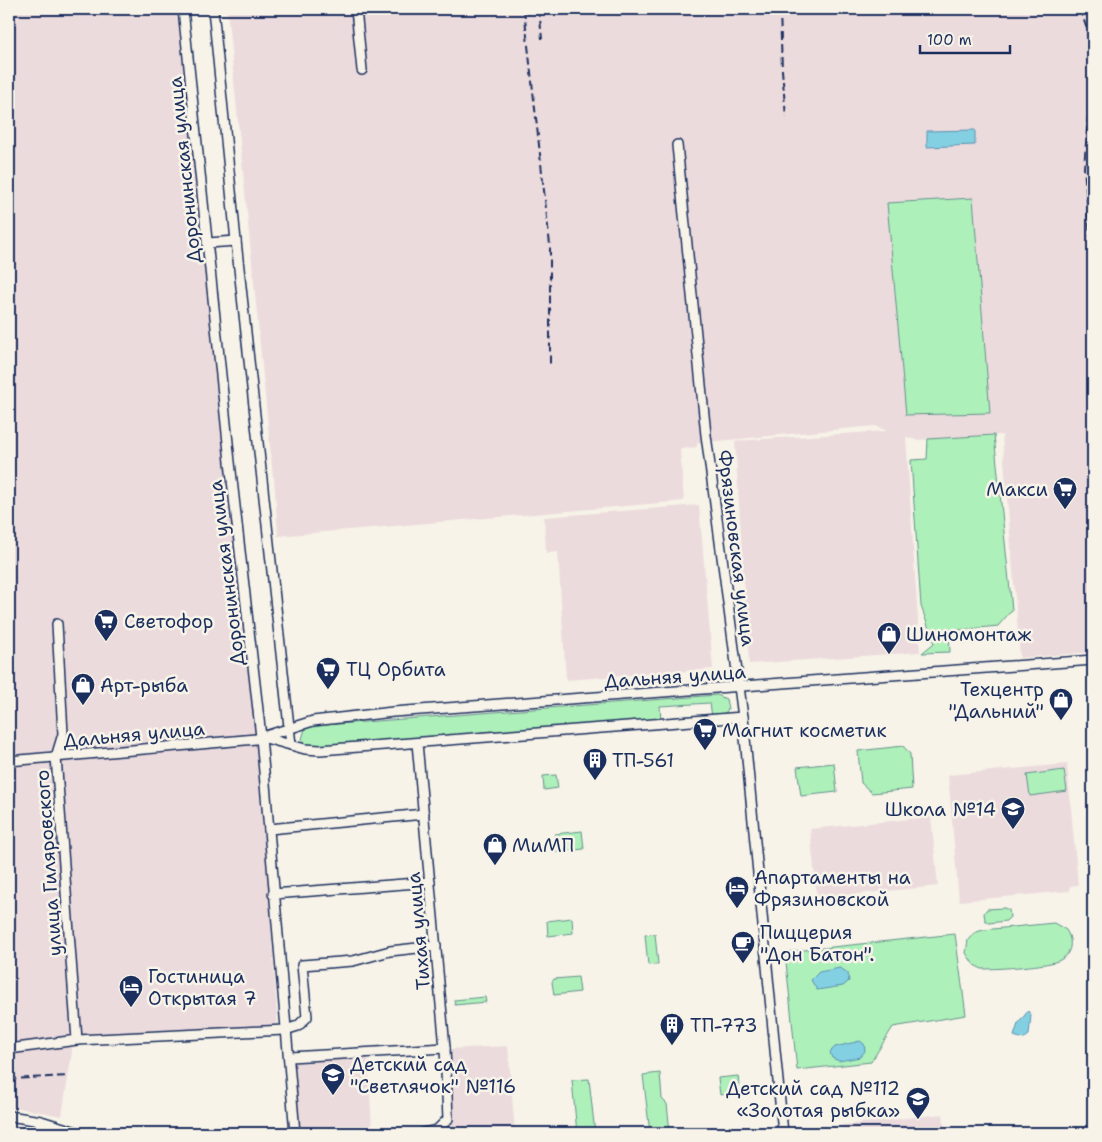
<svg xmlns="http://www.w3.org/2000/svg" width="1102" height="1142" font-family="'Shantell Sans',sans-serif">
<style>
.built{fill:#ecdbdd}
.green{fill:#aef0b9;stroke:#64908c}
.water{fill:#84d0e3;stroke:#5a90ae}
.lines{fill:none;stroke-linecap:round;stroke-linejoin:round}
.minor-casing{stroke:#1b2f5e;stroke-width:12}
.minor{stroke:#f7f3e8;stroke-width:9}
.rail{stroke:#1b2f5e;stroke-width:2;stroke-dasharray:8 4;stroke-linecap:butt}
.labels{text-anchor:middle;stroke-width:5;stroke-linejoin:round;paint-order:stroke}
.street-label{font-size:19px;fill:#1b2f5e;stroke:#f7f3e8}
.poi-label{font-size:19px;fill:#1b2f5e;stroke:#f7f3e8;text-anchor:start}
</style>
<rect width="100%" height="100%" fill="#f7f3e8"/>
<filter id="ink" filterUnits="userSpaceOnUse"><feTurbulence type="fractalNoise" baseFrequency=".02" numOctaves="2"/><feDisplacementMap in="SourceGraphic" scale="10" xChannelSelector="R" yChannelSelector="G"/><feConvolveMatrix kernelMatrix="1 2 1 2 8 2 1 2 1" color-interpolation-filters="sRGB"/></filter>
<g filter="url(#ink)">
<g class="built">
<path d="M9 9H177L260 755 278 1028 72 1036V1052L62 1116 9 1106Z"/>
<path d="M227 9H1093V652L1020 658 1002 435 916 440 906 437 920 652 749 664 735 441 887 431 875 426 697 443V447L680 449 684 501 278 536 274 477H273Z"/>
<path d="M699 505 713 669 566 680 558 552 546 553 544 517Z"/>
<path d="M1067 764 1078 885 1070 886V891L959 901 948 775Z"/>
<path d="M931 817 938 886 817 898 810 829Z"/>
<path d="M508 1046 515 1133H430L446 1126 447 1049Z"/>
<path d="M368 1056 372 1130 298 1133 293 1061Z"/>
<path d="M943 1114 945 1133H843L842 1125Z"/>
</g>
<g class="green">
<path d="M973 198 990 413 906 415 887 203Z"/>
<path d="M994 435 1012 610 998 626 949 631 950 652 922 653 934 643 921 606 911 460 927 459 928 439Z"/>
<path d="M717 695 726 699 728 709 724 715 712 717 710 703 660 706 661 721 314 748 306 746 302 739 305 729 312 726Z"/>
<path d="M903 746 910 754 912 789 872 793 861 783 858 751Z"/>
<path d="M834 763 837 792 801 796 797 767Z"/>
<path d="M1064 770 1067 791 1030 796 1027 775Z"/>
<path d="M556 775 558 788 544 790 543 776Z"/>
<path d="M582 831 584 849 557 852 555 834Z"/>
<path d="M1004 908 1009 910 1010 917 1006 921 989 923 985 920 984 913 987 909Z"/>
<path d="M572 918 573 933 548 936 547 921Z"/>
<path d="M1054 923 1066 930C1073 940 1072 954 1060 960 1049 966 997 969 982 969L974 965 966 953 968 940 974 933 983 930Z"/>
<path d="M655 934 658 964 648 965 645 935Z"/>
<path d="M955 934 966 1015 893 1027 871 1062 797 1070 785 952Z"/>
<path d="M578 977 580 992 554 995 552 982 554 979Z"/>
<path d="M485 997 486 1002 455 1005 454 1000Z"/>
<path d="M660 1073 662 1099 667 1104 670 1133H650L643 1075Z"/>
<path d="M738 1076 740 1092 720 1095 718 1078Z"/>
<path d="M589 1079 595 1133H577L572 1080Z"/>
</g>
<g class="water">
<path d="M975 130V145L927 147V131Z"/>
<path d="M840 968 848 973 849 981 843 986 817 990 811 980 819 972Z"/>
<path d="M1028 1011 1031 1015 1029 1035 1023 1039 1014 1036 1018 1024Z"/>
<path d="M860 1041 864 1044 865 1051 860 1057 839 1061 832 1058 830 1052 835 1047Z"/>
</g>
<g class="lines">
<defs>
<g id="minor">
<path d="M183 9 230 462 261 737 295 1133"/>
<path d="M213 9 236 241 291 745"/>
<path d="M356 9 362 70"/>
<path d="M677 145 706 435 743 717 783 1133"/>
<path d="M208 243 236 241"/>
<path d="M57 624 63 734 56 757 77 1040"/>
<path d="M262 737 305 749 320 750 743 717"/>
<path d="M417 743 445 1048 448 1119 437 1130 423 1133"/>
<path d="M9 761 256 739 313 721 393 712 1093 660"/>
<path d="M269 829 424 814"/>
<path d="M273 894 430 882"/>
<path d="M9 1049 77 1040 285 1030 298 1026 307 1017 302 965 353 961 390 951 436 946"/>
<path d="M290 1057 445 1048"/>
<path d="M9 1116 41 1121 80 1133"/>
</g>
</defs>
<use href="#minor" class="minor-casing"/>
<use href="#minor" class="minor"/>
<g class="rail">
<path d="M524 9 550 245V365"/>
<path d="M539 9 542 39"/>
<path d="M780 9 782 70 786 117"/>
<path d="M1080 9 1087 29 1092 74"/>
<path d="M1092 67 1084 168 1093 269"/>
<path d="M9 1079 68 1076"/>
</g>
</g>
</g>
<defs>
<symbol id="supermarket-pin" viewBox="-11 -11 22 30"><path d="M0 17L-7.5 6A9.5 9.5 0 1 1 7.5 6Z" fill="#1b2f5e" stroke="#f7f3e8"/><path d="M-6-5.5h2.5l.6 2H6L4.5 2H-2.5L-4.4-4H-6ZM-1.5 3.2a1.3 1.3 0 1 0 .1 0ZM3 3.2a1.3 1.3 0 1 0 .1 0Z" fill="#fff"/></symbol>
<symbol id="shop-pin" viewBox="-11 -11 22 30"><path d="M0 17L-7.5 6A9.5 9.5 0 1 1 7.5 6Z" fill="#1b2f5e" stroke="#f7f3e8"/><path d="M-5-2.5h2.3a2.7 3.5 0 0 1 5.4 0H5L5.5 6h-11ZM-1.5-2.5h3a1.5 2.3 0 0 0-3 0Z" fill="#fff"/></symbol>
<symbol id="building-pin" viewBox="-11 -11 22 30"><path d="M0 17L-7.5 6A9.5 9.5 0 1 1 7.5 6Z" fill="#1b2f5e" stroke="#f7f3e8"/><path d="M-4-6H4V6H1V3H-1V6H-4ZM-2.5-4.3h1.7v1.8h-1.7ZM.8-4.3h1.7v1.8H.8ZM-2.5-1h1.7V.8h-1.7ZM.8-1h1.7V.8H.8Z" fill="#fff"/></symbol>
<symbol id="school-pin" viewBox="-11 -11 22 30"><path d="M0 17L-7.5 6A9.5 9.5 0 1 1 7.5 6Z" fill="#1b2f5e" stroke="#f7f3e8"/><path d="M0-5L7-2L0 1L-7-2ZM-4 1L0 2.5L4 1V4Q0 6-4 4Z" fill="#fff"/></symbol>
<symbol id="hotel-pin" viewBox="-11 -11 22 30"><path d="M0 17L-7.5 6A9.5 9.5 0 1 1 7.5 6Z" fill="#1b2f5e" stroke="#f7f3e8"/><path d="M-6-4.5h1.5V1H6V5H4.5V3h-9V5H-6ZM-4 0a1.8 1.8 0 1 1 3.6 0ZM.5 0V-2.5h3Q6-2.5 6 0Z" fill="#fff"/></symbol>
<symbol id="cafe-pin" viewBox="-11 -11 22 30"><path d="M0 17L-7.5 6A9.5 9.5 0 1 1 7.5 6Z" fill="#1b2f5e" stroke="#f7f3e8"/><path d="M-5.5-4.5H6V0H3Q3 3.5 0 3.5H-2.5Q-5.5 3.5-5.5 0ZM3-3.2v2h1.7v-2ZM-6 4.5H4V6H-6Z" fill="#fff"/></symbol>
</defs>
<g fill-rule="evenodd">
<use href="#supermarket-pin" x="1051" y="475" width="28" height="38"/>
<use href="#supermarket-pin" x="92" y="607" width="28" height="38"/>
<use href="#shop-pin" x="875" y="620" width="28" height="38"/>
<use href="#supermarket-pin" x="314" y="655" width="28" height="38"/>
<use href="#shop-pin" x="69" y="671" width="28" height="38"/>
<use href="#shop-pin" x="1047" y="686" width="28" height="38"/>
<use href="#supermarket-pin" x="691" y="716" width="28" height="38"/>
<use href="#building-pin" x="581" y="746" width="28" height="38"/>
<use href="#school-pin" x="999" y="795" width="28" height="38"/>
<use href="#shop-pin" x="481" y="831" width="28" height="38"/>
<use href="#hotel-pin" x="723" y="874" width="28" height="38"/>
<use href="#cafe-pin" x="729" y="929" width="28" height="38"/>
<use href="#hotel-pin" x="117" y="973" width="28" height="38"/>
<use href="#building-pin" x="658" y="1011" width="28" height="38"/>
<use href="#school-pin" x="319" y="1061" width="28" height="38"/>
<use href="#school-pin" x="904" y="1085" width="28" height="38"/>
</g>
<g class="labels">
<g class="street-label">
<text transform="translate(184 170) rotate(-96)" y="7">Доронинская улица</text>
<text transform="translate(737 548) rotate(83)" y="7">Фрязиновская улица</text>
<text transform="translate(226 573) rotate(-97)" y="7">Доронинская улица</text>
<text transform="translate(675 676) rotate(-4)" y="7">Дальняя улица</text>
<text transform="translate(134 734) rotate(-5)" y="7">Дальняя улица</text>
<text transform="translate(48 863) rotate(-94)" y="7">улица Гиляровского</text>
<text transform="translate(418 931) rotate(-95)" y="7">Тихая улица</text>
</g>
<g class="poi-label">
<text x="1048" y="496" text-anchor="end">Макси</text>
<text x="124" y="628">Светофор</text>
<text x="906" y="641">Шиномонтаж</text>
<text x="346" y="676">ТЦ Орбита</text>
<text x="100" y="692">Арт-рыба</text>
<text x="1044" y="696" text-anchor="end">Техцентр<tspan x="1044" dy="22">"Дальний"</tspan></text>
<text x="722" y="737">Магнит косметик</text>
<text x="612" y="767">ТП-561</text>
<text x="996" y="816" text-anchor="end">Школа №14</text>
<text x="512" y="852">МиМП</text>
<text x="754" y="884">Апартаменты на<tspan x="754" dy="22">Фрязиновской</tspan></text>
<text x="760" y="939">Пиццерия<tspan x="760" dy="22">"Дон Батон".</tspan></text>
<text x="148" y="983">Гостиница<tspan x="148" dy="22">Открытая 7</tspan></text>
<text x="690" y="1032">ТП-773</text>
<text x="350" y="1071">Детский сад<tspan x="350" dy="22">"Светлячок" №116</tspan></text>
<text x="900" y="1095" text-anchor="end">Детский сад №112<tspan x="900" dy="22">«Золотая рыбка»</tspan></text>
</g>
</g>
<rect width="1102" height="1142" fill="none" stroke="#f7f3e8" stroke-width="30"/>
<rect x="15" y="15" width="1072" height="1112" fill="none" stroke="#1b2f5e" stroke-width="2" filter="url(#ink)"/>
<path d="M920 45v8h90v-8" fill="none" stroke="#1b2f5e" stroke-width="2.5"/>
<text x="927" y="45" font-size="15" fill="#1b2f5e" stroke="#f7f3e8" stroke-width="4" paint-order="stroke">100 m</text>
</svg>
